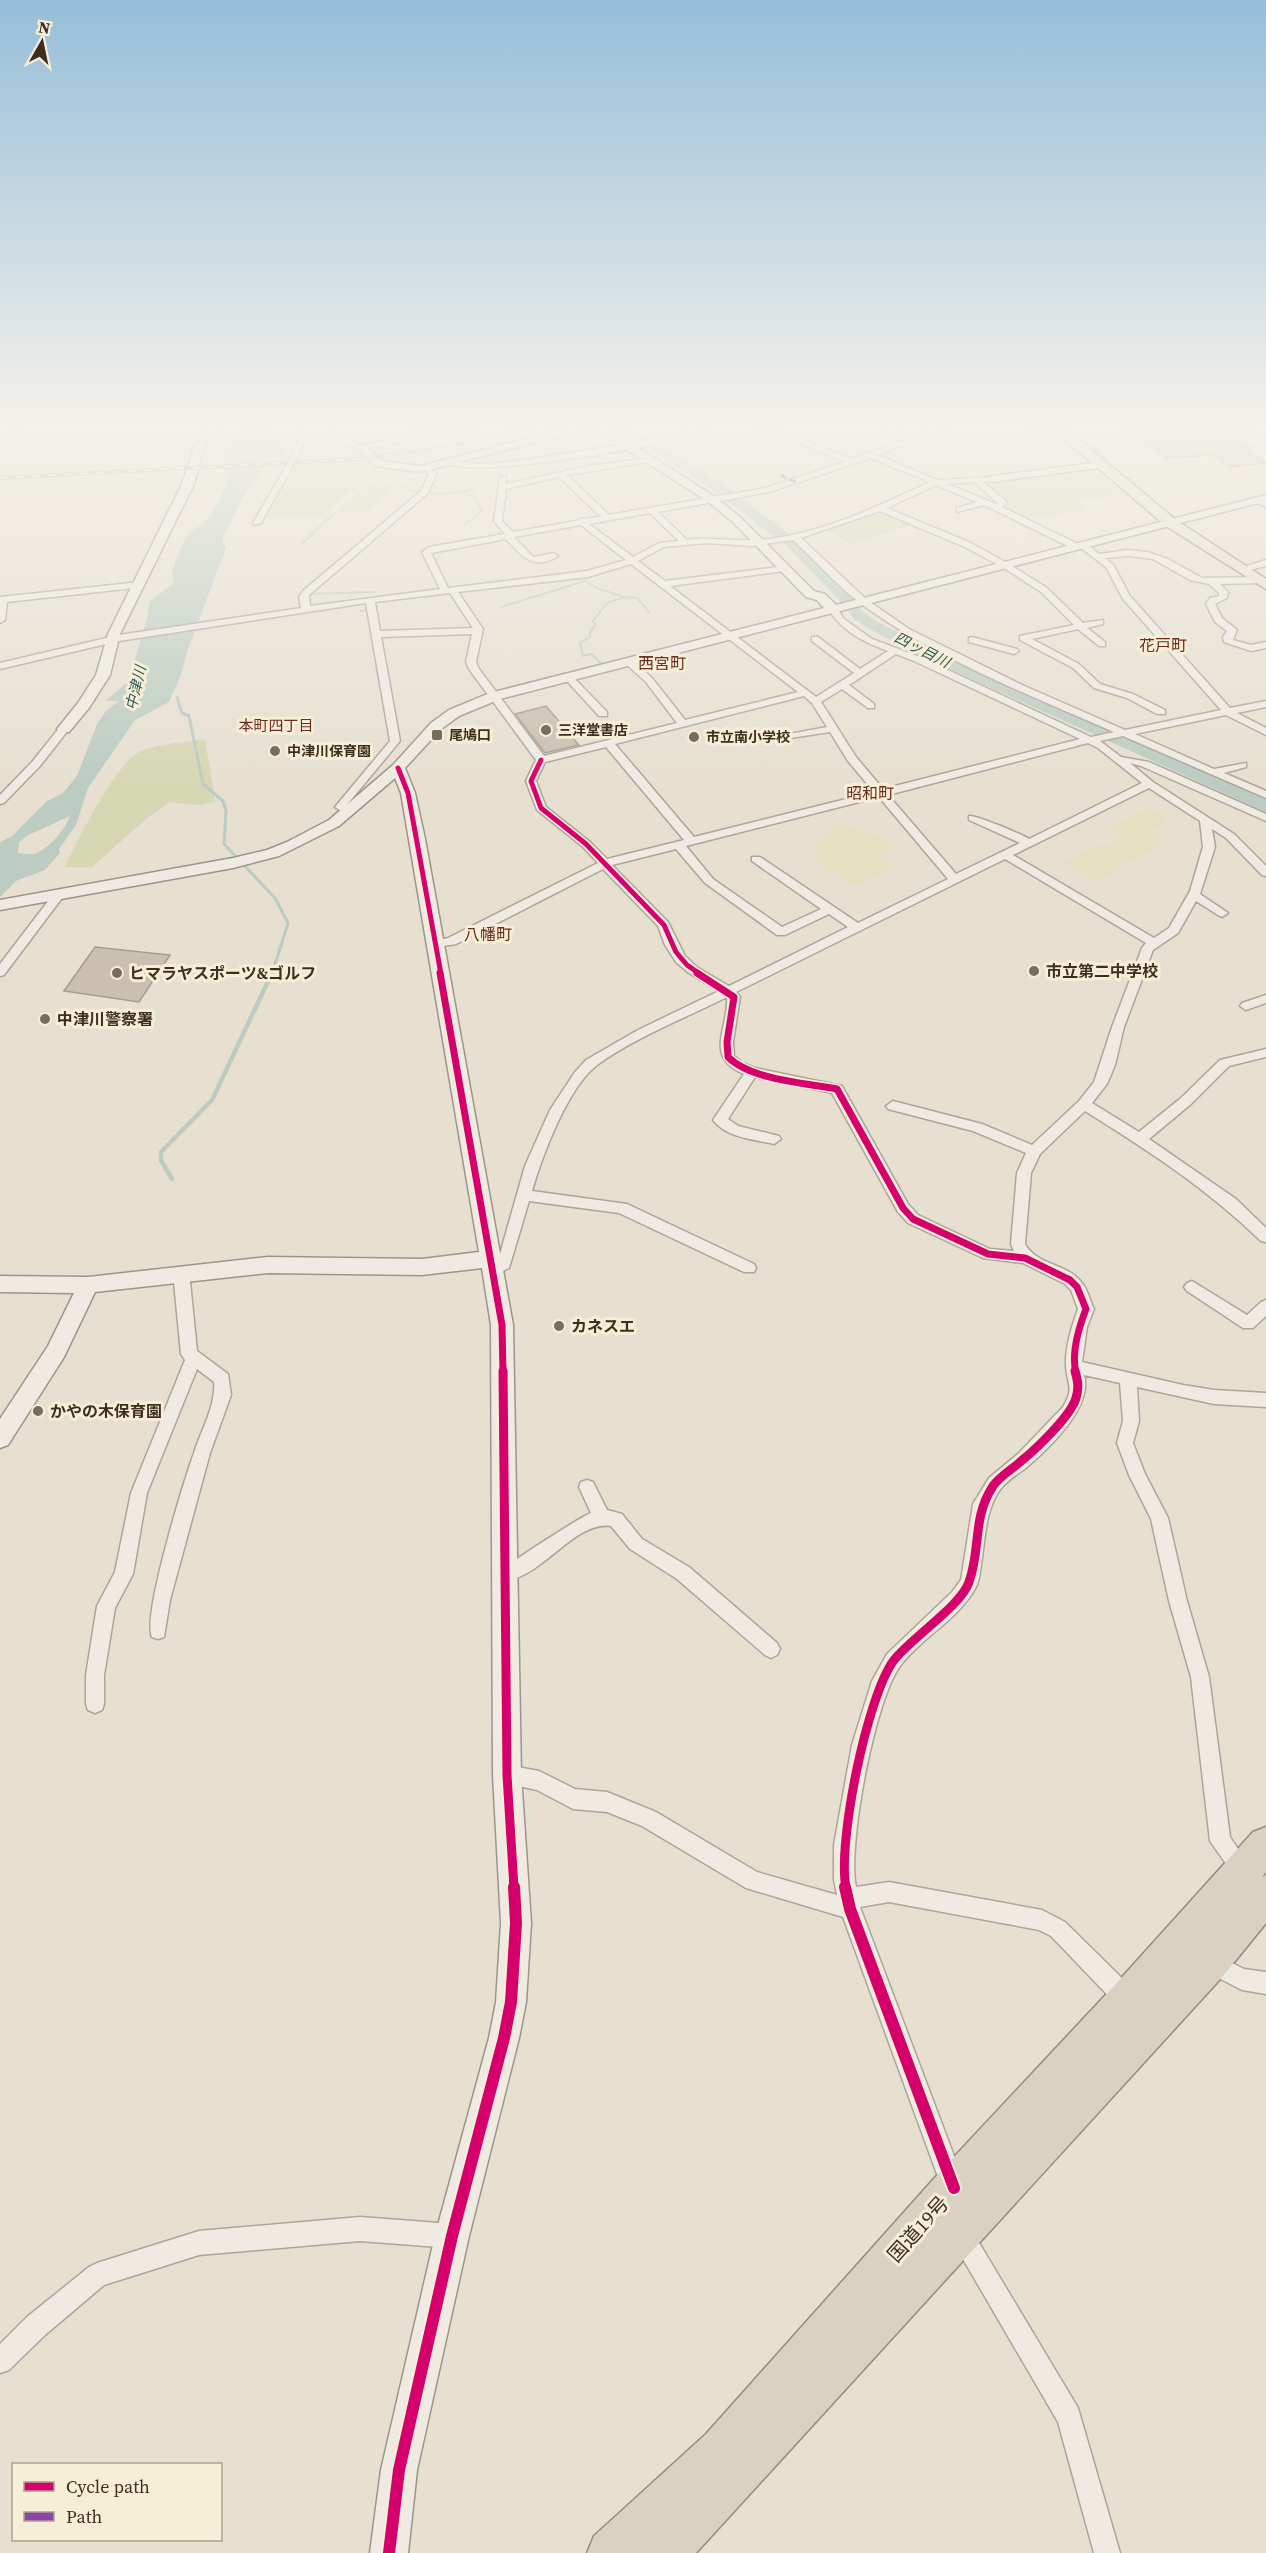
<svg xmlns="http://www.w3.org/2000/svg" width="1266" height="2553" font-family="'Source Serif 4','Noto Sans JP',serif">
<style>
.farmland{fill:#e6dfc2}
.green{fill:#d6d7b3}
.water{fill:#bcccc2;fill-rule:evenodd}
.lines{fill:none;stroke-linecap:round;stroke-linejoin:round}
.stream-far2{stroke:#bcccc2;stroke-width:2}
.stream-far1{stroke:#bcccc2;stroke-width:3}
.stream{stroke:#bcccc2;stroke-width:4.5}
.river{fill:#bcccc2;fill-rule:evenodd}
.building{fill:#cbbfb2;stroke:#a89c90;stroke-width:1.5}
.street-casing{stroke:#ada599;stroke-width:3}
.secondary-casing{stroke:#9c958a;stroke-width:3}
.primary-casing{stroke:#928b80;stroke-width:3}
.highway-casing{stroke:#928b80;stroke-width:3}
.street{fill:#efebe3;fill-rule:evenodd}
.secondary{fill:#efebe3;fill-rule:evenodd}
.primary{fill:#e6e1d4;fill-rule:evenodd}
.highway{fill:#dad1c2;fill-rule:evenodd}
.rail-casing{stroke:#afaaa2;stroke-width:4}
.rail{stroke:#f7eed8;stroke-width:2;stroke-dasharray:8;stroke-linecap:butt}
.quiet{stroke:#8e44ad;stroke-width:3;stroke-dasharray:7 3;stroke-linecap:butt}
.cycleway-far3-casing{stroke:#f7eed8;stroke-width:8}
.cycleway-far2-casing{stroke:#f7eed8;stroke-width:10}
.cycleway-far1-casing{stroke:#f7eed8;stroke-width:13}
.cycleway-casing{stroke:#f7eed8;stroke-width:16}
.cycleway-far3{stroke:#d6006c;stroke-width:5}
.cycleway-far2{stroke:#d6006c;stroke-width:7}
.cycleway-far1{stroke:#d6006c;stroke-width:9}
.cycleway{stroke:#d6006c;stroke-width:12}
.poi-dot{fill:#786c5e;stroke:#f7eed8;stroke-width:2}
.labels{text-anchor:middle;stroke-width:6;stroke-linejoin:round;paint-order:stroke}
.far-poi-label{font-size:14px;font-weight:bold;fill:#3d2e20;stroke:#f7eed8;text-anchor:start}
.far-water-label{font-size:15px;font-style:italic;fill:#2f5d5a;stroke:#f7eed8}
.far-neighbourhood-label{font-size:15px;fill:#6b2e1e;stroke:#f7eed8}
.far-quarter-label{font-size:16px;fill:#6b2e1e;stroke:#f7eed8}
.poi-label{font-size:16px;font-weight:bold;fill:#3d2e20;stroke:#f7eed8;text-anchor:start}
.near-street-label{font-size:20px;fill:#3d2e20;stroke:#f7eed8}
</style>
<rect width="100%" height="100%" fill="#e7e0d1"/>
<g class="farmland">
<path d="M1150 808 1164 815 1161 819 1167 822 1150 831 1164 841 1139 859H1132L1100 882 1063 863 1096 844 1105 847 1126 836 1111 828Z"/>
<path d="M837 824 885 838 881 842 886 844 888 849 881 857 895 863 859 886 844 880 840 874 823 868 813 851Z"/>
</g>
<g class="green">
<path d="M369 460 366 469 388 471 349 493 323 516 263 518 296 465Z"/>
<path d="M1096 471 1125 495 1075 501 1085 510 1030 519 1009 510 983 484Z"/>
<path d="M383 479 395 485 367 513H334L363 489Z"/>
<path d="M883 511 911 525 853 545 826 530Z"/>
<path d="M205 739 215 802 198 805 170 802 146 819 92 867H65C77 841 116 762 141 751 158 744 186 742 205 739Z"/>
</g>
<path class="water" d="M246 426H279L266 434 280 443 284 456C280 457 274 457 271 460 253 476 230 519 222 541L226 548 188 649 181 675 169 702 135 720 88 788 76 825 59 849 60 853 45 870 16 881 0 897V842L12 836 46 802 63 793 77 776 97 724 106 711 119 701H105L128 682 148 615 149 602 174 583 172 572 179 552 186 538 212 514 224 490 229 473 225 469 222 457ZM70 816C66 829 47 851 33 854 29 855 23 853 18 853L19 843 26 836Z"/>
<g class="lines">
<g class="stream-far2">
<path d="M280 426 286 430 301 432"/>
<path d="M340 442 353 450"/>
<path d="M353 483 365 468"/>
<path d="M401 487 419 492"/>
<path d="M460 492 474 497 482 511 464 525"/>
<path d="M425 493 441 494 474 490"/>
<path d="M340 496 351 485"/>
<path d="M302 544 332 515"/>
<path d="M308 594 374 592"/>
<path d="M625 597 637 598 649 612"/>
<path d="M501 607 585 581 599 589 625 597 607 603 593 621 596 625 590 631V637L580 643 583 656 591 654 603 665"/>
<path d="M360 611 368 610"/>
</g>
<path class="stream-far1" d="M177 697 182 713 189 716 203 784 223 801 226 811 224 844 275 898 288 923 272 974"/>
<path class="stream" d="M172 1179 161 1160V1152L212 1100 272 973"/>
<path class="river" d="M614 426H629L717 480 797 540 853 598 863 612 876 621 934 651 1266 800V812L922 657 866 627 853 618 843 604 787 546 707 486Z"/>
</g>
<g class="building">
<path d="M1124 426H1238L1261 436 1238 439 1251 448H1245L1266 463 1230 467 1212 455 1167 458Z"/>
<path d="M546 706 579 745 545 753 515 714Z"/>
<path d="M95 947 170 955 139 1002 64 991Z"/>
</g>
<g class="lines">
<defs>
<g id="street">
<path d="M12 426H20L17 435 0 441V436L11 432Z"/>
<path d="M306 426H317L362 445 394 438 429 426H440L399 442 361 449 312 430 261 523 254 525 253 523 284 470Z"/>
<path d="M465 426H479L426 440 422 438Z"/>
<path d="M701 426H713C682 444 475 480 447 463L451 461C488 468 525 460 561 454 608 447 656 441 701 426Z"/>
<path d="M758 426H768L852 459 906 439 878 426H888L913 436 938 426H949L877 455 937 480 995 477V481L983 482 1006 501 1007 503 1002 507 1080 545 1087 544 1099 554 1128 550 1147 552 1168 559 1202 578 1258 577 1262 580 1258 583 1220 584 1228 592 1227 598 1215 604 1222 618 1237 630 1233 640 1251 645 1266 642V648L1251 651 1224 642 1223 637 1227 631 1215 622 1206 604 1210 598 1219 596V593L1209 584 1190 580 1153 559 1128 556 1105 558 1114 566 1130 596 1230 708 1266 701V707L1237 713 1266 728V735L1226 715 1135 734 1214 769 1246 763V767L1224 773 1266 791V798L1123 736 1100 741 1121 757 1149 762 1266 814V821L1141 766 1130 763 1153 782 1234 834 1266 866V876L1262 875 1226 838 1212 829 1215 847 1200 894 1228 913 1222 917 1218 915 1196 901 1178 933 1153 950 1124 1027 1115 1065 1107 1084 1092 1103 1139 1132 1181 1098 1220 1060 1266 1049V1057L1229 1066 1191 1104 1149 1139 1236 1199 1266 1228V1242L1261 1241C1206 1188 1149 1151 1085 1111L1040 1154 1031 1173 1025 1244C1037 1266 1068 1263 1082 1283 1088 1290 1090 1301 1094 1309L1087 1327 1082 1362 1183 1385 1214 1390 1266 1393V1407L1214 1404 1137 1387 1139 1421 1133 1443 1145 1474 1168 1518 1187 1601 1209 1677 1230 1837 1253 1871 1250 1878 1243 1881 1236 1878 1210 1841 1191 1677 1169 1601 1151 1519 1129 1475 1117 1443 1123 1421 1120 1383 1084 1375C1093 1407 1050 1447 1027 1467 1018 1474 1006 1481 999 1491 985 1512 985 1540 981 1565 980 1572 979 1581 976 1587 959 1619 922 1637 900 1666 875 1700 847 1846 856 1887L889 1882 1042 1910 1065 1922 1136 1992 1139 2000 1136 2008 1128 2011 1120 2008 1051 1936 1039 1930 889 1902 860 1907 965 2185 961 2193 953 2197 945 2193 941 2185 843 1917 746 1888 642 1826 607 1812 573 1809 537 1790 500 1782 497 1775 500 1768 507 1765 539 1771 575 1789 607 1792 656 1812 757 1872 837 1895 834 1880V1845L852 1745 872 1681 887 1654 952 1592 961 1580 973 1504 989 1478 1018 1454 1063 1407C1075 1387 1067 1385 1066 1366 1065 1347 1072 1326 1078 1309L1071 1290 1065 1284 1023 1263 983 1258 908 1223 898 1212 832 1093 755 1077 728 1119 738 1126 779 1136 781 1139 774 1144C753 1139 727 1138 713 1120L744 1074C703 1057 729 1028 727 997 685 1018 634 1038 597 1065 568 1087 542 1156 532 1191L627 1204 754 1264 756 1268 754 1272H744L619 1213 529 1201 509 1268 493 1276 488 1274 486 1270 488 1266 498 1261 525 1166 550 1110 575 1072 586 1060 638 1030 719 991 689 973 676 962 665 945 658 926 603 869 456 944 432 948V942L448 938 598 863 582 846 537 810 526 781 536 760 469 669 466 662 472 634 381 637 400 741 346 806 352 812 347 815 335 807 390 741 366 603 119 641 0 669V663L119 635 301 608 299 597 303 591 421 491 429 474 424 469 428 467 437 474 427 494 309 595 310 606 440 589 422 552 429 547 505 534 494 521 500 477H506V484L589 466 652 458 653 460 649 462 567 475 609 515 765 488 845 462ZM871 458 930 482C876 507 811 539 751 540 730 541 709 537 687 540L658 512 769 492ZM559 477 601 517 580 519 576 521 513 532 502 521 506 489ZM974 482 998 503 996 504 947 484ZM936 485 977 502 957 508V512L984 505 1074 549 1081 548 1106 567 1123 599 1221 710 1125 730 1020 684 909 629 867 600 801 538 880 511 965 547 1004 568 1041 592 1074 625 1020 636V640L1073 668 1094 688 1127 698 1157 714H1165V710L1133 694 1100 684 1079 664 1032 639 1078 629 1099 646H1105V642L1087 628 1103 624V620L1083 623 1047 588 1009 564 971 543 887 508ZM650 513 679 541 659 543 633 557 589 524ZM581 525 626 560 587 571 448 588 431 553 506 539C522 556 534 572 558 556L554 553 533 557 514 537ZM793 540C816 561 838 587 864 606 939 660 1029 695 1114 732L1091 737 920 657 872 639 844 619 837 608 834 607 829 610C843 632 864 642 888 651L860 669 818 637H812V641L854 673 816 697 670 586 784 571 787 570V566L665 581 638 561 664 547 706 543 752 546ZM631 564 798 692 685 720 652 678 632 660H626V664L646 682 677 723 544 756 479 669 476 662 483 629 458 592 588 577ZM450 593 473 628 380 631 375 602ZM896 654 914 661 1080 739 883 789 856 757 821 702 842 689 868 708H874V704L849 685ZM804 696 812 703 827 727 784 735V739L830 732 848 761 874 792 694 837 615 744ZM1088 743 1098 748 1142 783 1029 839C1021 834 976 815 969 816V820L1020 843 956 874 888 795ZM606 747 684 840 607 859 590 842 546 807 536 781 545 762ZM1149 788 1200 821 1203 847 1190 891 1169 928 1154 938 1013 855ZM879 797 948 879 858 923 760 857H752V861L821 909 782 927 713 879 686 846ZM676 849 705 883 777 935H785L829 914 848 927 729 986 698 968 685 956 668 922 612 865ZM1005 859 1146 943 1142 948 1112 1027 1094 1082 1079 1101 1032 1145 982 1124 893 1101 886 1106 888 1109 973 1131 1026 1153 1017 1173 1011 1244 1014 1251 990 1249 918 1215 908 1204 842 1086 755 1068 742 1063 734 1056 733 1042 740 997 736 992Z"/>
<path d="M1056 427 1059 431 1015 437 1011 435Z"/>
<path d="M1257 498 1266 502V507L1254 502 1253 500Z"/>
<path d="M1266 560V566L1241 572 1237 569Z"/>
<path d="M140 582 143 583V587L7 602 5 620 0 623V597Z"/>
<path d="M972 637 1017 649 1019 651 1014 654 969 642V638Z"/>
<path d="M566 676H572L607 712V716H599L566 680Z"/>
<path d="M60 727 69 729 40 766 4 803 0 804V795L32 762Z"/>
<path d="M59 891 65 894 4 975 0 976V964L55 892Z"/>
<path d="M1266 995V1003L1246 1010 1240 1006 1242 1003Z"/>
<path d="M182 1276 187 1278 190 1282 197 1351 228 1374 231 1395 210 1453 170 1600 164 1637 158 1639 152 1637C142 1616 184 1481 194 1453 201 1430 216 1406 214 1382L197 1369 147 1493 133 1574 115 1608 104 1675V1704L102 1710 95 1713 88 1710 86 1704V1675L97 1606 115 1572 131 1493 185 1360 181 1354 174 1282 177 1278Z"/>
<path d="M1192 1281 1247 1315 1261 1302 1266 1300V1316L1253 1328H1243L1187 1291 1184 1287 1187 1283Z"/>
<path d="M587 1480 593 1482 607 1510 622 1514 642 1539 689 1567 777 1643 780 1649 777 1655 771 1658 765 1655 677 1579 630 1549 611 1526C585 1522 560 1551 539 1565 529 1573 518 1578 506 1582L500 1580 497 1574C500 1569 580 1517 591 1513L579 1487 581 1482Z"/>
<path d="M1210 1952 1244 1969 1266 1972V1994L1242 1990 1203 1970 1199 1963 1203 1956Z"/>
<path d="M360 2217 452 2224 460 2228 464 2236 460 2244 452 2248 360 2241 199 2255 104 2285 45 2335 9 2370 0 2373V2344L27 2317 89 2267 97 2263 199 2231Z"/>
<path d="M961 2222 969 2226 1078 2408 1120 2553H1094L1058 2422 953 2242 949 2234 953 2226Z"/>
</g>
<g id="secondary">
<path d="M209 426H220L204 447 194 484 120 634 110 675 89 708 69 732H59L57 729 78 703 96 675 108 634 182 484 194 447Z"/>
<path d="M576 426H604L715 497 741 518 814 591 825 594 836 605 1266 495V501L500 699 459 716 441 729 405 768 415 793 425 839 513 1325 521 1775 531 1923 526 2002 519 2038 469 2236 417 2470 408 2553H370L381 2470 435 2236 489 2038 496 2002 501 1923 493 1775 491 1325 482 1268 422 1275 268 1273 95 1292 64 1357 8 1445 0 1448V1419L48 1346 74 1293 0 1292V1276L88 1277 268 1257 422 1259 479 1252 401 793 395 778 339 826 279 856 233 868 0 910V900L233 858 267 850 287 842 329 820 393 765 431 723 449 710 490 693 824 608 817 600 806 597 733 522 707 501 593 428 420 472 375 466 356 447 365 445 382 461 420 466Z"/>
<path d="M1101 462 1106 465 1105 467 992 482 987 479 992 476Z"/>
</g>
<path id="primary" d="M1044 426H1058L1086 445 1176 520 1266 579V589L1166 526 1078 451Z"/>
<path id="highway" d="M1266 1827V1872L1262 1877 1266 1875V1923L1223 1976 696 2553H587L594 2536 706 2434 939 2173 1114 1986 1253 1832Z"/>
</defs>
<use href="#street" class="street-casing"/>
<use href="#secondary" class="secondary-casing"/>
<use href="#primary" class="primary-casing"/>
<use href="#highway" class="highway-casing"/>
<use href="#street" class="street"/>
<use href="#secondary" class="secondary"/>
<use href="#primary" class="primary"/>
<use href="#highway" class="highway"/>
<defs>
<path id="rail" d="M0 478 358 459 436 449 535 426"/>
</defs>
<use href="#rail" class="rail-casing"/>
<use href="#rail" class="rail"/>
<path class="quiet" d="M784 475 782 476 796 482"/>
<defs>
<g id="cycleway-far3">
<path d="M541 760 531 781 541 808 586 844 664 925 676 952 687 965 700 974"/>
<path d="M398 768 408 793 441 974"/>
</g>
<g id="cycleway-far2">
<path d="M440 973 502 1325 503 1373"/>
<path d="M697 973 734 997 727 1042 728 1057C751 1080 805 1083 837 1089L903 1208 913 1219 988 1254 1025 1258 1070 1280 1077 1287 1086 1309C1079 1327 1071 1353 1076 1373"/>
</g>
<g id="cycleway-far1">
<path d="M503 1371 507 1775 514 1888"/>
<path d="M846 1888C837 1844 867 1696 894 1660 911 1638 961 1606 969 1582 981 1549 972 1518 993 1486 999 1477 1011 1470 1020 1462 1035 1450 1071 1416 1076 1398 1079 1388 1078 1381 1075 1371"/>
</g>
<g id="cycleway">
<path d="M845 1887 850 1909 954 2188"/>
<path d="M389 2553 399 2470 452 2236 504 2038 511 2002 516 1923 514 1887"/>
</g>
</defs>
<use href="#cycleway-far3" class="cycleway-far3-casing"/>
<use href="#cycleway-far2" class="cycleway-far2-casing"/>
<use href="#cycleway-far1" class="cycleway-far1-casing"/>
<use href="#cycleway" class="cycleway-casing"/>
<use href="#cycleway-far3" class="cycleway-far3"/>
<use href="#cycleway-far2" class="cycleway-far2"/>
<use href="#cycleway-far1" class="cycleway-far1"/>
<use href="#cycleway" class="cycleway"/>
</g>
<linearGradient id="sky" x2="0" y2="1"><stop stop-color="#96bed9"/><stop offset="0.54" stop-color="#f4f1ea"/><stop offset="1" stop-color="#f4f1ea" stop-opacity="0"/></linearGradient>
<rect width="1266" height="784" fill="url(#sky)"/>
<g class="poi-dot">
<circle cx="546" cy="730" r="6"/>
<rect x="431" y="729" width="12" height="12" rx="3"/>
<circle cx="694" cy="737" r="6"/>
<circle cx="275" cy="751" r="6"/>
<circle cx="1034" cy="971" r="6"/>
<circle cx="117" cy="973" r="6"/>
<circle cx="45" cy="1019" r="6"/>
<circle cx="559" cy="1326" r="6"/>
<circle cx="38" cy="1411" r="6"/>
</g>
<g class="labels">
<g class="far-poi-label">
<text x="558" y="735">三洋堂書店</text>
<text x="449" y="740">尾鳩口</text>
<text x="706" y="742">市立南小学校</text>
<text x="287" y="756">中津川保育園</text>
</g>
<g class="far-water-label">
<text transform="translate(922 650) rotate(27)" y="5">四ッ目川</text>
<text transform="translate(136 688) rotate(-77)" y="5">中津川</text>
</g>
<g class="far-neighbourhood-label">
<text x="276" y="731">本町四丁目</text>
</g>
<g class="far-quarter-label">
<text x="1163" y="651">花戸町</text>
<text x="662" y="669">西宮町</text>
<text x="870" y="799">昭和町</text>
<text x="488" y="940">八幡町</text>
</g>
<g class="poi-label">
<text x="1046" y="977">市立第二中学校</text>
<text x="129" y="979">ヒマラヤスポーツ&amp;ゴルフ</text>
<text x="57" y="1025">中津川警察署</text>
<text x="571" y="1332">カネスエ</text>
<text x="50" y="1417">かやの木保育園</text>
</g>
<g class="near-street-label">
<text transform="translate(918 2229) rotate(-48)" y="7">国道19号</text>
</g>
</g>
<rect x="12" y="2463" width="210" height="78" fill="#f7eed8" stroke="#ada18e" stroke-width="1.5"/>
<rect x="24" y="2482" width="30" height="9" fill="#d6006c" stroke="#ada18e" stroke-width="1.5"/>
<text x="66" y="2493" font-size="18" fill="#3d2e20">Cycle path</text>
<rect x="24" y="2512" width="30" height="9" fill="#8e44ad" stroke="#ada18e" stroke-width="1.5"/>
<text x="66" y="2523" font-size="18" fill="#3d2e20">Path</text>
<g transform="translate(42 42) rotate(9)" stroke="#f7eed8" stroke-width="4.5" paint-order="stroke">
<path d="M0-4.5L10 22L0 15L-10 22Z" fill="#3d2e20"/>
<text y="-9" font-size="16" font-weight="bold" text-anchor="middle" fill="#3d2e20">N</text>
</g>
</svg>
